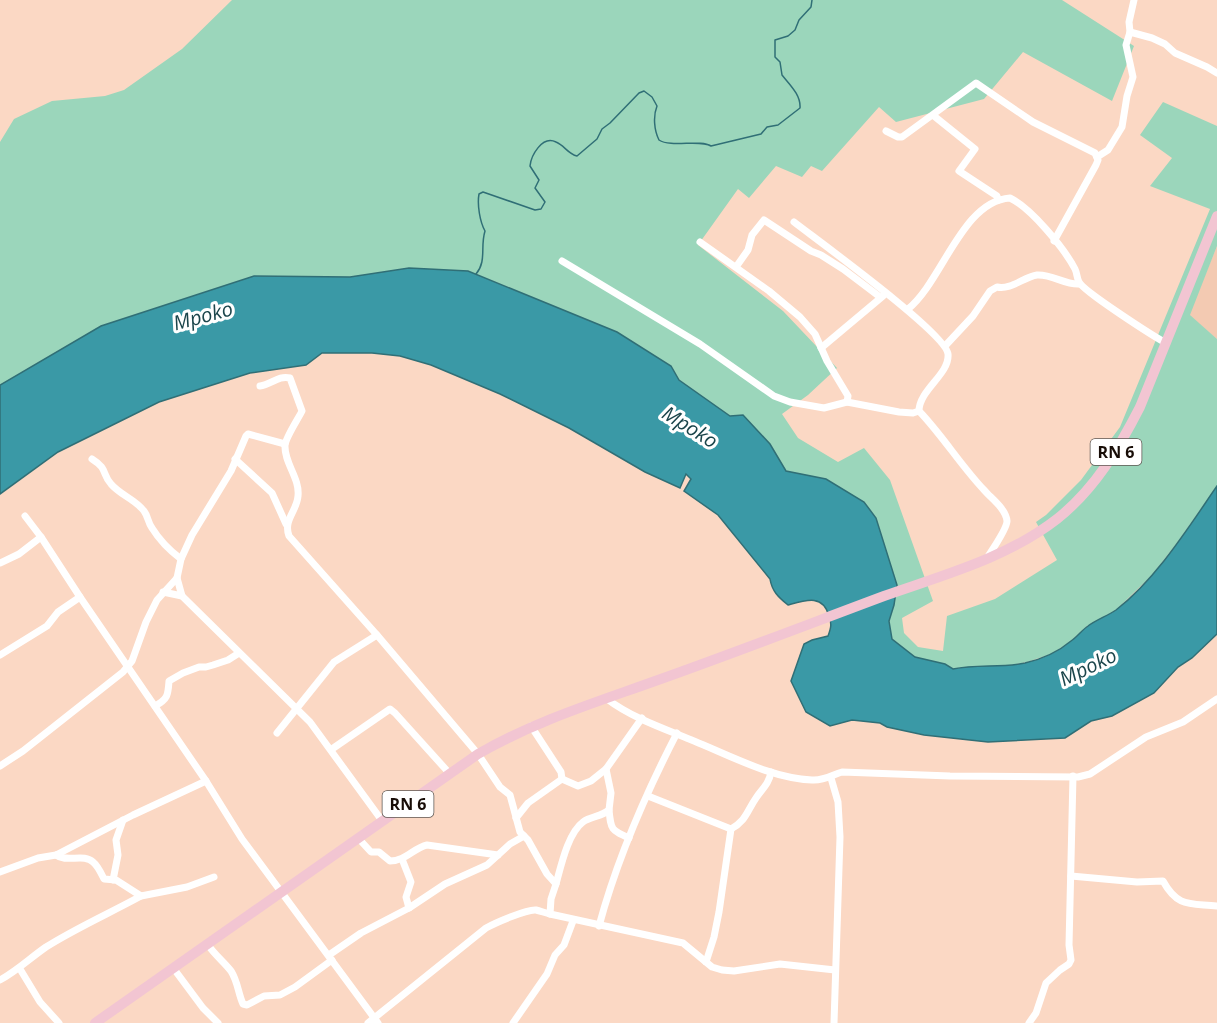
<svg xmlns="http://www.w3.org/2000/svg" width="1217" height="1023" font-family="'Open Sans',sans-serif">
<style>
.built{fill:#f3cab2}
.green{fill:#9bd6bb}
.water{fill:#3a99a6;stroke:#306f76;stroke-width:1.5}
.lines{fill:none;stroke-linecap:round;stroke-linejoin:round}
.stream{stroke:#306f76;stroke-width:1.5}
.minor{stroke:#fff;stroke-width:7}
.primary{stroke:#f2c5d2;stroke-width:10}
.labels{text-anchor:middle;stroke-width:6;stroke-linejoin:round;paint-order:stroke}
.shield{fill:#fff;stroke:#5d5651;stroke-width:1.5}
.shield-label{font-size:16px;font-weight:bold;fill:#180d07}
.water-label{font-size:20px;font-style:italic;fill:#1b454b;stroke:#fff}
</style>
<rect width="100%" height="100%" fill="#fbd8c4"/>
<path class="built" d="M1217 246V339L1189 315Z"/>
<path class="green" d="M232 0H1062L1134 46 1112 101 1023 52 984 99 896 122 879 107 822 171 811 166 802 177 776 166 749 198 738 189 698 245 783 311 837 368 808 395 782 414 798 438 838 462 864 448 890 480 933 601 902 618 904 633 918 647 943 651 947 616 995 599 1057 560 1036 522 1046 515 1081 480 1120 427 1210 209 1150 186 1172 158 1140 135 1163 102 1217 126V246L1190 315 1217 339V486L1177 543 1152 575 1116 610 1087 626 1070 642 1051 654 1027 662 1000 667H965L952 669 945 664 915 657 892 639 889 621 894 605 882 538 876 518 826 479 786 471 770 444 743 415 730 416 679 380 671 366 617 332 468 271 409 268 350 277 254 276 101 326 0 385V142L14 119 52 101 105 96 124 90 182 49Z"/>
<path class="water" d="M409 268 468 271 617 332 671 366 679 380 730 416 743 415 770 444 786 471 826 479 864 502 876 518 897 585 894 605 889 621 892 639 915 657 945 664 953 669C977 664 1001 668 1025 663 1042 659 1058 652 1071 641 1077 637 1082 630 1088 626 1096 620 1107 616 1116 610 1157 578 1188 528 1217 486V634L1192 658 1178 667 1154 693 1112 716 1091 721 1065 738 988 742 924 735 887 727 880 723 852 720 830 726 806 712 791 681 804 644 812 640 828 636C831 628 832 624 829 616 823 594 806 600 788 605 778 597 772 591 770 579L718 515 684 491 691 479 686 474 680 488 645 472 569 428 500 394 431 365 400 356 372 353H322L306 365 250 373 159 402 58 452 0 494V385L101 326 254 276 350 277Z"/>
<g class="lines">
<path class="stream" d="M476 274C487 261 480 247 485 231 480 222 477 205 479 194L483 192 535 210 541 209 545 202 535 188 539 180 530 166C531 156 542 135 556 142 564 145 568 154 577 156L597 139 602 129 610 123 639 93 644 91 652 97 657 106C653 116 654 130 659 140 671 148 700 139 711 146L761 134 767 127 778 125 800 108C801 95 790 85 782 75L780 62 775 57V40L788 36 795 30 799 20 811 7 812 0"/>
<g class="minor">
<path d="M1130 32 1152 38 1165 44 1175 53 1207 67 1217 73"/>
<path d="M934 116 975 149 959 171 997 196 998 200"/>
<path d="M886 131 898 137H902L976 83 1033 122 1095 153 1098 160 1096 165 1054 241"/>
<path d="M1097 157 1108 150 1122 127 1127 96 1133 77 1126 45 1130 32 1129 22 1134 0"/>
<path d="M794 222C817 240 946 333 948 354 950 374 919 390 919 411 943 436 961 466 985 491 992 499 1006 509 1007 521 1007 529 992 550 987 558"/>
<path d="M700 242 769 291 800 317 815 334 827 361 848 396 847 402"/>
<path d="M562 261 700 344 774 396 790 402 824 408 847 402 899 412 913 413 919 411"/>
<path d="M736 267 748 250 752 235 764 220 811 251 821 255 843 269 880 297"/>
<path d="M908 309C942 282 962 201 1010 198 1031 208 1064 248 1075 269 1077 273 1077 279 1079 282 1083 291 1153 336 1166 343"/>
<path d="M945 346 973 316 990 291 997 287C1011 290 1024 277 1037 275 1052 274 1065 285 1079 284"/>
<path d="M821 348 883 296"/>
<path d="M260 386C271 385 278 375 290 378L302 411C298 419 286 437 285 445 284 463 300 478 298 496 297 511 283 520 289 536L377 635 478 754 500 787 510 795 520 832 528 840 547 874 556 884 551 899 550 914 683 943 712 967 722 970 734 971 780 964 835 970"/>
<path d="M92 459C108 469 102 474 111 484 120 495 135 499 144 511 148 516 148 523 152 528 160 541 169 550 181 559"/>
<path d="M235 459 272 493 286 524"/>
<path d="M25 516 41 537 80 597 206 781 242 839 378 1023"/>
<path d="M0 563 19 554 41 537"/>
<path d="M177 578 182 596"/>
<path d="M163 592 182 596 310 722 383 822"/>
<path d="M0 655 47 626 58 612 80 597"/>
<path d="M607 699C632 718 665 729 694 741 731 756 771 778 812 780 824 781 832 775 842 772L950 776 1078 777 1090 774 1146 737 1183 722 1217 699"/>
<path d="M155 706C168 699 168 695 169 681L183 673 199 667H206L213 665 228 660 239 653"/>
<path d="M531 726 561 772 562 779"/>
<path d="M277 733 334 662 377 635"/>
<path d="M332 749 390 709 395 713 450 774"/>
<path d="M0 766 23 751 123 672 132 661 146 622 157 600 177 578 181 559 192 535 231 471 246 436 248 434 285 444"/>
<path d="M831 778 838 802 840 837 834 1023"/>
<path d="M648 796 731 829 719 912 714 937 706 962"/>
<path d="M609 810C611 830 611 830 629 838"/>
<path d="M516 818 528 803 562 779 578 786 591 781 606 769"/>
<path d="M731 829C746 821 747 811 756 798 762 789 769 784 771 772"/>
<path d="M359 839 371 852H379L390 861C405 861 414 848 427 845L498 855"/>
<path d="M56 855C66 863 84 853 93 862 98 866 101 873 104 879L116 880 141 896 187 887 214 877"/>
<path d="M402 859 411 882 406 897 409 908"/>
<path d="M0 872 38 858 56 855 133 815 206 781"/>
<path d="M1071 876 1137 882 1163 881C1178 908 1190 903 1217 906"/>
<path d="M113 880 118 855 116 840 123 820"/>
<path d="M556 884C561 866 568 833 583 822 591 816 601 817 609 810L611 793 606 769 642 718"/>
<path d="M599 926C617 859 645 795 677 733"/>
<path d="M208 945C215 955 224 962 231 971 238 982 238 993 243 1004L247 1005 264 996 280 995 295 987 332 960"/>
<path d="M329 955 361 933 409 908 445 884 487 865 510 844 524 836"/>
<path d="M20 969 40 1002 59 1023"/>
<path d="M174 969 203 1008 218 1023"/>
<path d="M0 980C17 971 30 958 46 947 76 928 110 913 141 896"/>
<path d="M368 1023 486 928C495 923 527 909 536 910 540 911 546 913 550 914"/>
<path d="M513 1023 547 974 555 955 564 945 573 921"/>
<path d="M1029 1023 1036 1013 1046 983 1060 970 1069 964 1071 960 1069 945 1073 776"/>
</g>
<path class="primary" d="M95 1023 478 754C535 721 597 702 658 680 734 653 809 624 884 596 943 575 1007 558 1057 519 1095 489 1119 448 1140 407L1217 216"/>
</g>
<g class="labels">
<g class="shield">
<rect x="1090.5" y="439" width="51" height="26" rx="4.5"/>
<rect x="382.5" y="791" width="51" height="26" rx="4.5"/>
</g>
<g class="shield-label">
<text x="1116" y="458">RN 6</text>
<text x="408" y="810">RN 6</text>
</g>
<g class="water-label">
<text transform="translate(203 316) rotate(-15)" y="7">Mpoko</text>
<text transform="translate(690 427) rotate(32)" y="7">Mpoko</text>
<text transform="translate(1088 667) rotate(-26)" y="7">Mpoko</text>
</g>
</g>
</svg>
